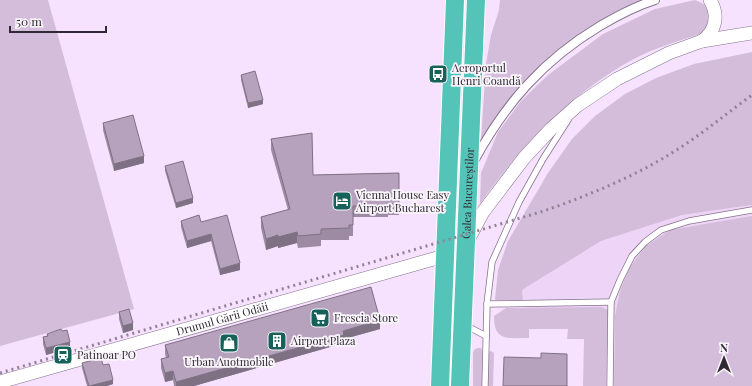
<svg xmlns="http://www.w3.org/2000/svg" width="752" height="386" font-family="'Playfair Display',serif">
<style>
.built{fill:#eed4f7}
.green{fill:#d3bddb}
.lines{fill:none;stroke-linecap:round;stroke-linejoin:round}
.service-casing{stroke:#86738c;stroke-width:7}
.pedestrian-casing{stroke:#86738c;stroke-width:10}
.tertiary-casing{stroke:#86738c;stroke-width:14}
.trunk-casing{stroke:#fff;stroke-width:20}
.service{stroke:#fff;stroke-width:5.5}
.pedestrian{stroke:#fff;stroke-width:8}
.tertiary{stroke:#fff;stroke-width:13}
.trunk{stroke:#54c4b8;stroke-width:18}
.rail{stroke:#918296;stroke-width:3;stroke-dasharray:2 4;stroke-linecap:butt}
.wall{fill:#9d8ba3}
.shaded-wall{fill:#7f7184}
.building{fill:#b6a2bd;stroke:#7f7184}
.labels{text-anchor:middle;stroke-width:3.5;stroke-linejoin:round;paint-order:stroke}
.poi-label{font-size:11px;fill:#302833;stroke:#faf5fb;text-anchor:start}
.street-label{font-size:11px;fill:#302833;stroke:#faf5fb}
</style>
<rect width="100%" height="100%" fill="#f6e1fe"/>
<path class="built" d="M752 205V386H598L599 312H524L522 290 601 241 682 215Z"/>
<g class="green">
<path d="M0 0H48L134 309 0 346Z"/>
<path d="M500 0H651L596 24 552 55 532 74 481 141 486 64 491 35 499 10Z"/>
<path d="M695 0C705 4 709 7 712 17L703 33C679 41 654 48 632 60 573 92 518 149 480 204L481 173 498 132 521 101 548 75 603 34 655 9Z"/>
<path d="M752 52V205L682 215 601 241 522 290 523 300H495L498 270 508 241 548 173 572 139 595 116 625 94 656 78 694 64Z"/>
<path d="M752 216V386H614L615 316 620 291 630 267 646 246 670 230Z"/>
<path d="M601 307 608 310 606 386H583L584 339H567L568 329H529V338C508 338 494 342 494 316L506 308Z"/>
<path d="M478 348H481L482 350V386H473V352L475 349Z"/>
<path d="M491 351 494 353 493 386H487L488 353Z"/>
</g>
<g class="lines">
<defs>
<g id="service">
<path d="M487 304 611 302"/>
<path d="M465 325 486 336"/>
<path d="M485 386 487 304 492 262 519 202 543 159 568 120"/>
<path d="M610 386 611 302 620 280 632 256 645 242 661 230 689 221 752 210"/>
</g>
<path id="pedestrian" d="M474 161C505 104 543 60 600 26 617 16 636 6 655 0"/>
<g id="tertiary">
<path d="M702 41C716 31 719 15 710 0"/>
<path d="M468 240 483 212 524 158 551 129 578 105 617 79 669 53 702 41 752 33"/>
<path id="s1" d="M0 382 444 256"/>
</g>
<g id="trunk">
<path d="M440 386 455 0"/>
<path id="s2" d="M460 386 476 0"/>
</g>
</defs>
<use href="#service" class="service-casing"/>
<use href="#pedestrian" class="pedestrian-casing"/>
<use href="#tertiary" class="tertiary-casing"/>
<use href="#trunk" class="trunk-casing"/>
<use href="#service" class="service"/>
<use href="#pedestrian" class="pedestrian"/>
<use href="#tertiary" class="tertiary"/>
<use href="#trunk" class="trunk"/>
<path class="rail" d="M0 373 544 211C589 195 634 177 675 151 702 134 726 114 752 95"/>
</g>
<g class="wall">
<path d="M241 75 263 104 248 108 241 80Z"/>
<path d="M103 123 144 163 114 171 103 130Z"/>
<path d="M271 139 313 175 399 173V215H388V217H353V236H349V240H321V246L298 248 297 243 278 248V246L266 250 261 228V217L288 210 271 150Z"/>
<path d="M165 166 193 203 176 208 165 171Z"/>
<path d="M181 221 201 222 240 270 220 275 211 241 187 248 181 227Z"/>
<path d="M119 312 133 330 123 333 119 319Z"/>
<path d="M380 329 344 339V343L194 386H174L173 380 165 382 161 368V359L166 358 165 354V345Z"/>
<path d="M62 331 70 348 46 355 43 344V337L47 336V334Z"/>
<path d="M82 363 103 365 113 384 107 386H87L82 368Z"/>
</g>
<g class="shaded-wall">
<path d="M263 100V104L248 108V103Z"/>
<path d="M144 156V163L114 171V164Z"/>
<path d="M193 198V203L176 208V203Z"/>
<path d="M297 232V243L278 248V237Z"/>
<path d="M211 234V241L187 248V241Z"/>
<path d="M278 235V246L266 250V239Z"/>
<path d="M240 263V270L220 275V269Z"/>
<path d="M380 320V329L344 339V343L194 386H176V382L343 331Z"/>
<path d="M133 323V330L123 333V326Z"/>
<path d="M70 342V348L46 355V348Z"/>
<path d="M173 371V380L165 382V373Z"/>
<path d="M113 380V384L107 386H90Z"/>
</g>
<g class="building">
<path d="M255 71 263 100 248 103 241 75Z"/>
<path d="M133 115 144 156 114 164 103 123Z"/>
<path d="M312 133 313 175 399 173V204H388V206H353V225H349V228L321 229V234L298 236 297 232 278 237V235L266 239 261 217 290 209 271 139Z"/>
<path d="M183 161 193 198 176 203 165 166Z"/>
<path d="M199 215 201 222 227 215 240 263 220 269 211 234 187 241 181 221Z"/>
<path d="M371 287 380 320 343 331 344 335 176 382 173 371 165 373 161 359 169 357 165 345Z"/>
<path d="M129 309 133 323 123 326 119 312Z"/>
<path d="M61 329 62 331 67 330 70 342 46 348 43 337 48 336 47 334Z"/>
<path d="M541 353 567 354V386H503L504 357 541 358Z"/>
<path d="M101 358 103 365 109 364 113 380 89 386 82 363Z"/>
</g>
<defs>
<symbol id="bus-square" viewBox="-11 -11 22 22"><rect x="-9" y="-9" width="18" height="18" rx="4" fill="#16625b" stroke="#faf5fb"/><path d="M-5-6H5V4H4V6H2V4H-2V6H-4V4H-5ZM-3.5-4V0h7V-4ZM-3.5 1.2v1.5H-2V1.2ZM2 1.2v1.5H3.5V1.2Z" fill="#fff"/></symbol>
<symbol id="hotel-square" viewBox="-11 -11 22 22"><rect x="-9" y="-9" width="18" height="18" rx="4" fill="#16625b" stroke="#faf5fb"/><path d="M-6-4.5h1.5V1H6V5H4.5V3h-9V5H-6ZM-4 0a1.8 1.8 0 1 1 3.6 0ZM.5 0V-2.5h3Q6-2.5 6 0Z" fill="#fff"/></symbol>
<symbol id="supermarket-square" viewBox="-11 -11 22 22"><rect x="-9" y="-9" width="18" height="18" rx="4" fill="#16625b" stroke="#faf5fb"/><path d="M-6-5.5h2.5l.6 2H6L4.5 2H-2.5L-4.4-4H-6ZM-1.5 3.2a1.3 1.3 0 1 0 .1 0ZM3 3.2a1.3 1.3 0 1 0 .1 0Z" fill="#fff"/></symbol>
<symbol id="building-square" viewBox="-11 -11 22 22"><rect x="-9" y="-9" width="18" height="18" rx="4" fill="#16625b" stroke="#faf5fb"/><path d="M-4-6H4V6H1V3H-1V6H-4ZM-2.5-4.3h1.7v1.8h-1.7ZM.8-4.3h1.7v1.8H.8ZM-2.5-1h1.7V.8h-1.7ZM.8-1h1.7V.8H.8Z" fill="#fff"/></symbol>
<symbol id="shop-square" viewBox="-11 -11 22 22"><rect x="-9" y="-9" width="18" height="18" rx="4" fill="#16625b" stroke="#faf5fb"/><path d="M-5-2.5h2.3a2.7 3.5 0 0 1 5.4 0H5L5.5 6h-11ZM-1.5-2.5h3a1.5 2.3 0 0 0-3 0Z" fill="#fff"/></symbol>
<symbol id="station-square" viewBox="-11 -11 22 22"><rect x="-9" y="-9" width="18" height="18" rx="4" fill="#16625b" stroke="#faf5fb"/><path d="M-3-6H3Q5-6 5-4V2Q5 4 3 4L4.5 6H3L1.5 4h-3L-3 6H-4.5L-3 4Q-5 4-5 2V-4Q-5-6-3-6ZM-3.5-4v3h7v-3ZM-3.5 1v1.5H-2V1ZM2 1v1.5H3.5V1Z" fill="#fff"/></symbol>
</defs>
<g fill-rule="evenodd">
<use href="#bus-square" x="427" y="63" width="22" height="22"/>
<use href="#hotel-square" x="331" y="190" width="22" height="22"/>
<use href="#supermarket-square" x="309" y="307" width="22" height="22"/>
<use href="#building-square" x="266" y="330" width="22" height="22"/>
<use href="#shop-square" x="218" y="332" width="22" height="22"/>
<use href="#station-square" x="52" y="344" width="22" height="22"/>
</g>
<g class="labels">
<g class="poi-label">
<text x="452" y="72">Aeroportul<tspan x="452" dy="13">Henri Coandă</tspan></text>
<text x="356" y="199">Vienna House Easy<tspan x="356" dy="13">Airport Bucharest</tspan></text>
<text x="334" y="322">Frescia Store</text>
<text x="291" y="345">Airport Plaza</text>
<text x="77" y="359">Patinoar PO</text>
<text x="229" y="366" text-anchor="middle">Urban Auotmobile</text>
</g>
<g class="street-label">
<text dy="4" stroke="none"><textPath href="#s2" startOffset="193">Calea Bucureștilor</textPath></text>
<text dy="4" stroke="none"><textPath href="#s1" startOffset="231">Drumul Gării Odăii</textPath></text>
</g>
</g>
<g transform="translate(724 358)" stroke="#faf5fb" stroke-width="3" paint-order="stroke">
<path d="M0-3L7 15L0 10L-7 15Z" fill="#302833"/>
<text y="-6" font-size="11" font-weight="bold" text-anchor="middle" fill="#302833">N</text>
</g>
<path d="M10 26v6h96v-6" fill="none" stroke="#302833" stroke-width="2"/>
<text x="16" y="26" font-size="12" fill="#302833" stroke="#faf5fb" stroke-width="3" paint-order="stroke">50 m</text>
</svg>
